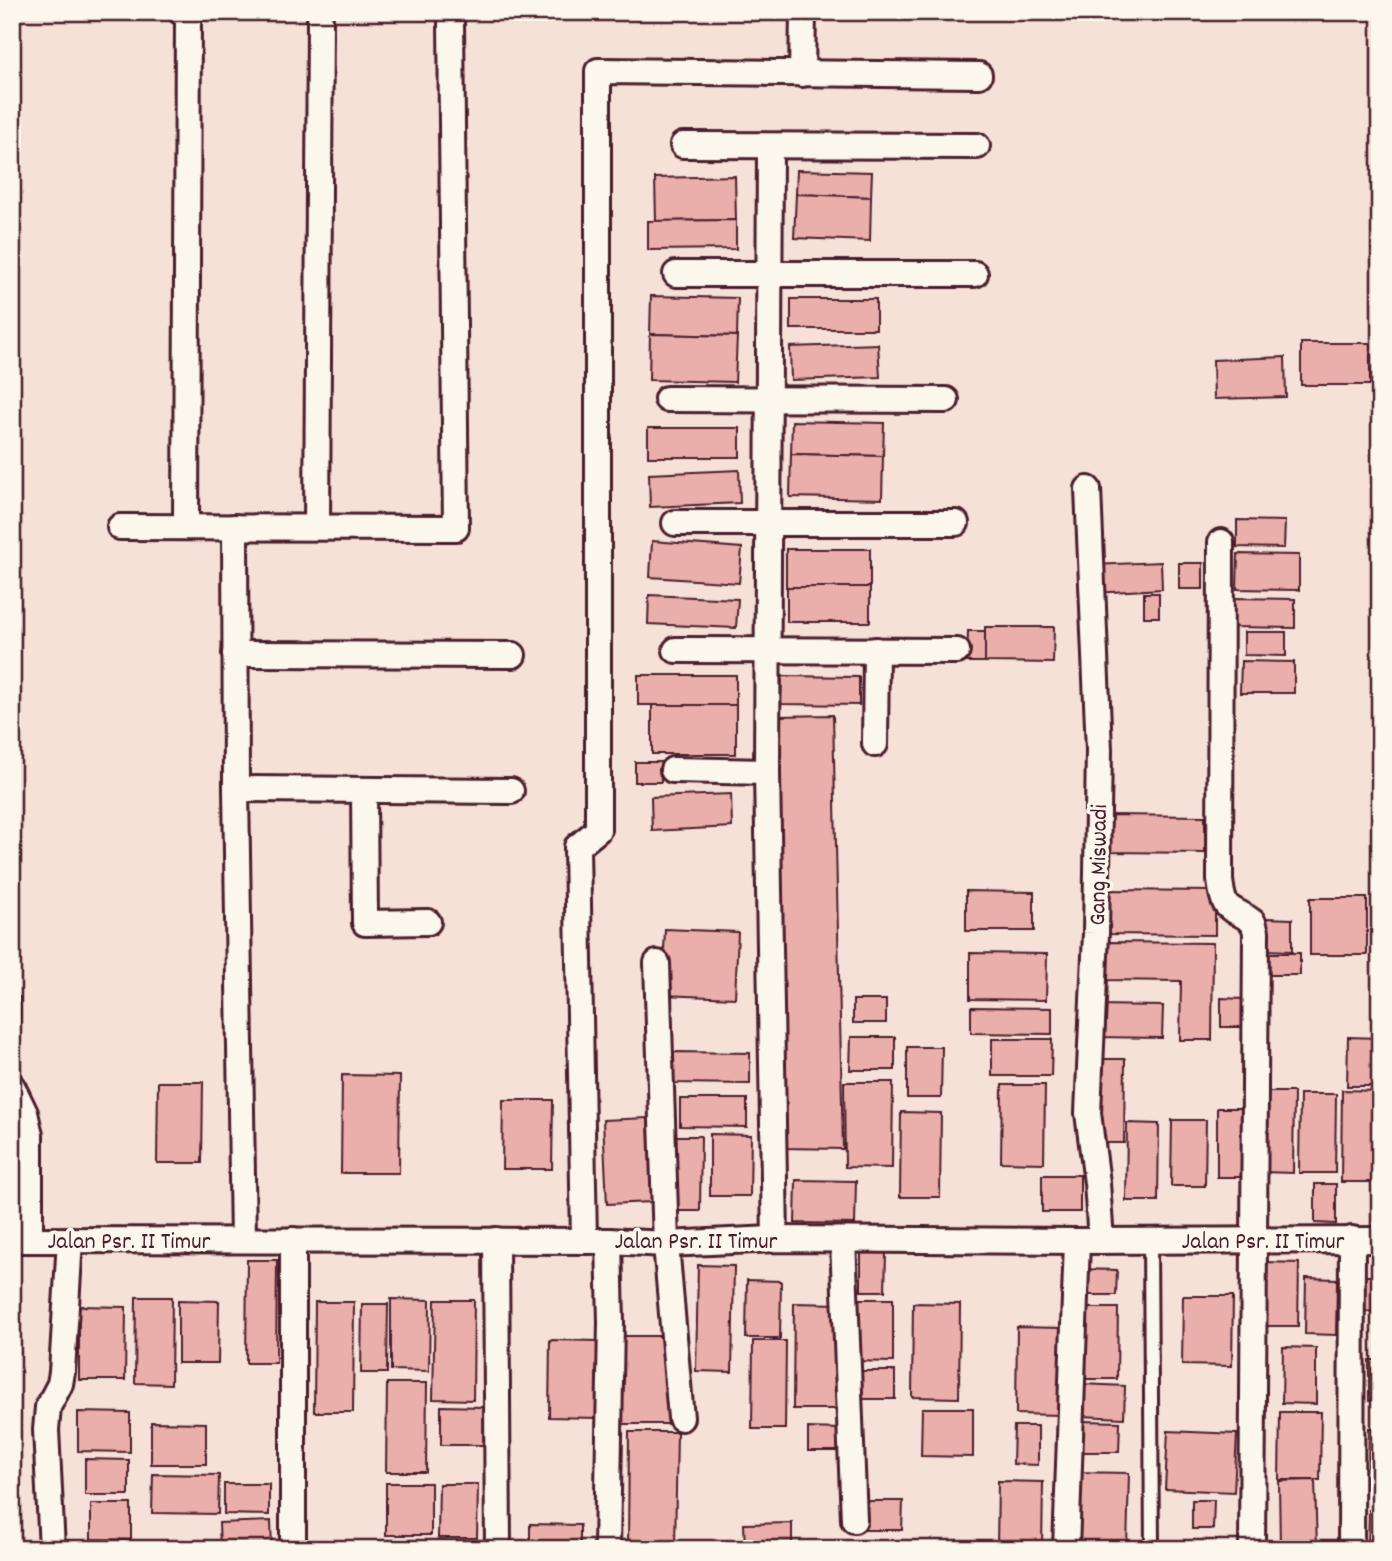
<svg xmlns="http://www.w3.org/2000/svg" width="1392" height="1561" font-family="Dekko,sans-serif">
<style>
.building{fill:#ebafab;stroke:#4a1f2b;stroke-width:2}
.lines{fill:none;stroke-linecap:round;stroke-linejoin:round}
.service-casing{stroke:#4a1f2b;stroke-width:18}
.minor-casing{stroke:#4a1f2b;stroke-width:30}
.service{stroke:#fbf7ec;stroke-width:12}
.minor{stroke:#fbf7ec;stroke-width:24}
.labels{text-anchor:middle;stroke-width:7;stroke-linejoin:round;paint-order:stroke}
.street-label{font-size:24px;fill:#4a1f2b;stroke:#fbf7ec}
</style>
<rect width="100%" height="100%" fill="#f6e1d8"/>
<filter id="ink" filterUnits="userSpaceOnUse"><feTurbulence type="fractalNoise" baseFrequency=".0143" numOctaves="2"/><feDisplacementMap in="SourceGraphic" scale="14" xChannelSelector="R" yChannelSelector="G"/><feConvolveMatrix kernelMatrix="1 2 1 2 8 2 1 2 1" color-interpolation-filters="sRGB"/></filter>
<g filter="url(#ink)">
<g class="building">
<path d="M797 170 872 172 871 197 796 194Z"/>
<path d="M735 176 736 220 656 221 655 178Z"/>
<path d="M796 194 871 197 870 241 794 238Z"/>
<path d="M736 220V249L648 250V221Z"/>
<path d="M651 296 738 298 737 336 650 334Z"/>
<rect x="791" y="299" width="85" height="30"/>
<path d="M650 334 737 336 735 382 649 380Z"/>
<rect x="1301" y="343" width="69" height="42"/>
<path d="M878 344 880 377 791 380 790 347Z"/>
<path d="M1285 357 1286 397 1214 399 1213 360Z"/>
<path d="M792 421 884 423 883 456 791 454Z"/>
<rect x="648" y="428" width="92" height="29"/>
<path d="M791 454 883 456 882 499 790 497Z"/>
<path d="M739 470 740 503 650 507 649 474Z"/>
<path d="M1237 520 1285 521 1284 548 1237 547Z"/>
<path d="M652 541 742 548 739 583 650 577Z"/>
<rect x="786" y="549" width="84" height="38"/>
<path d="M1238 554 1299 555V590L1237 589Z"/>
<path d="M1161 562 1162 589 1094 593 1093 565Z"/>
<rect x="1179" y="563" width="24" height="26"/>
<rect x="787" y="587" width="83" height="35"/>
<rect x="1144" y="593" width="15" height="24"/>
<path d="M649 595 738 599 736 628 648 624Z"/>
<path d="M1231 598 1295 599V628L1231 627Z"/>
<path d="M985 627H1054L1053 663 985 662Z"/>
<path d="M968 631H985V662H967Z"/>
<path d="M1244 632H1286V656L1244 655Z"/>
<path d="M1241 661 1294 662V693H1240Z"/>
<rect x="638" y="675" width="98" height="30"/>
<path d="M782 676 859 677V705L781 704Z"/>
<rect x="652" y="705" width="84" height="49"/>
<path d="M833 715 843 1149 782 1148 779 716Z"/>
<rect x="635" y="762" width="26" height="20"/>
<path d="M731 794 732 827 652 831 651 797Z"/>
<path d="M1106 815 1205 816V853L1106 852Z"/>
<path d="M1104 890 1215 891V935L1104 934Z"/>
<path d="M966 891 1034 892V931H966Z"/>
<rect x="1310" y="898" width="57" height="57"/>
<path d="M1265 918 1292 919V951L1265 950Z"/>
<path d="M665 929 738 932 735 998 662 995Z"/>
<path d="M1103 942 1213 943 1212 1040H1180L1181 981 1103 980Z"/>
<path d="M970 953 1047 954 1046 1000 970 999Z"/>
<rect x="1266" y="953" width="34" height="22"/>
<rect x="1375" y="984" width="5" height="53"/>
<path d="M12 997H20L19 1058H12Z"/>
<path d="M1221 998 1244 999V1027H1221Z"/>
<rect x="853" y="1000" width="33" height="23"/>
<path d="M1095 1005 1163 1006 1162 1038 1095 1037Z"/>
<path d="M971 1007 1052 1008V1034L971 1033Z"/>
<path d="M851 1037H895V1070H850Z"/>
<path d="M1348 1037 1380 1038V1086H1347Z"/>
<path d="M992 1039H1052L1051 1076H992Z"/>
<path d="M907 1047H942L941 1098H907Z"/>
<path d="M674 1052 750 1053V1084L674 1083Z"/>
<path d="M1094 1059H1125L1124 1143H1093Z"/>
<path d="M342 1075 400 1076 399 1173H341Z"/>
<path d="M158 1082H203L202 1163H157Z"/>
<path d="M844 1082H893L892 1168 845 1167Z"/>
<path d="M1002 1085H1045L1044 1163 1001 1162Z"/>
<path d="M1342 1090 1380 1091V1182H1341Z"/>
<path d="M1259 1092H1294L1293 1173 1258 1172Z"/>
<path d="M1300 1094H1336L1335 1173H1299Z"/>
<path d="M680 1099H747V1127L680 1126Z"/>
<path d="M503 1100H553L552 1169H502Z"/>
<rect x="1217" y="1108" width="29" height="69"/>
<path d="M901 1112 941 1113 940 1197H900Z"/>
<path d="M648 1118 652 1202 607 1204 603 1120Z"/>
<path d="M1172 1120H1206L1205 1186H1171Z"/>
<path d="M1127 1123 1159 1124 1158 1201H1126Z"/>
<path d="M710 1134 751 1135 750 1196H710Z"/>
<path d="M675 1136H701L700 1211H674Z"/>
<rect x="1042" y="1175" width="38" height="37"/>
<path d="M796 1180 856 1181 855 1224 795 1223Z"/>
<path d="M1315 1184H1336V1224L1315 1223Z"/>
<path d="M861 1252 886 1253 885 1291H861Z"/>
<path d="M247 1260H277L276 1363H246Z"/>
<path d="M1263 1262 1299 1263 1298 1326H1263Z"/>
<path d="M698 1265 734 1266 732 1372 696 1371Z"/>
<path d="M1078 1269 1117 1270 1116 1295H1078Z"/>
<path d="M1356 1276H1380V1312L1356 1311Z"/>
<path d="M1306 1278 1337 1279 1336 1335 1305 1334Z"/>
<path d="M747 1280 781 1281 780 1338H746Z"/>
<path d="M1183 1296H1233L1232 1366 1182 1365Z"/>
<path d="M136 1297H172L171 1384 135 1383Z"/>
<path d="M391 1299 430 1300 429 1371 391 1370Z"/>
<path d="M855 1299H893V1362L854 1361Z"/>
<path d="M178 1300 219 1301 218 1363H178Z"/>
<path d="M435 1300H474L473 1400 433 1399Z"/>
<path d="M315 1302H354L353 1412H314Z"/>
<path d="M794 1303 839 1304 838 1409H793Z"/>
<path d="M913 1303 960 1304 959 1398 912 1397Z"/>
<path d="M362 1304H388L387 1373H361Z"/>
<path d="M79 1306 126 1307 125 1380H79Z"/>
<path d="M1077 1308H1118L1117 1379H1076Z"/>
<path d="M1017 1327 1062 1328 1061 1415 1016 1414Z"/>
<path d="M619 1336H669L668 1424H618Z"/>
<path d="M550 1340 598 1341 597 1418 549 1417Z"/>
<path d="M753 1341H786L785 1429H752Z"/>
<path d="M1283 1347 1316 1348V1404L1282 1403Z"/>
<rect x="1369" y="1360" width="11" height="41"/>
<rect x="858" y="1371" width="37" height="28"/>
<path d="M387 1383H427L426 1472H386Z"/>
<path d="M1082 1384 1125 1386 1124 1418 1081 1416Z"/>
<path d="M441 1406 484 1407 483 1445H441Z"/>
<path d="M922 1408H973V1457L921 1456Z"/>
<path d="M78 1412 130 1413V1452L78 1451Z"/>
<path d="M1280 1412H1321L1320 1480H1279Z"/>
<path d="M1083 1421 1120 1422 1119 1452H1083Z"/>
<path d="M151 1422 206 1423V1464H151Z"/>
<path d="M1014 1426H1038V1465L1013 1464Z"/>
<path d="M808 1428 840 1429V1451H808Z"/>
<path d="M1369 1428H1380V1470L1368 1469Z"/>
<path d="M1168 1431 1237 1434 1234 1492 1165 1489Z"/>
<path d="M629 1432H677L675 1549H628Z"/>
<path d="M85 1459 129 1460V1495H85Z"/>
<path d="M1071 1472 1129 1473 1127 1549H1069Z"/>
<path d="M153 1474 219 1475 218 1514 152 1513Z"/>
<path d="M1315 1480 1317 1549H1280L1279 1481Z"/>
<path d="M998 1481 1043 1482 1042 1549H997Z"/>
<rect x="386" y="1483" width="45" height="52"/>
<path d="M224 1484H269V1515L224 1514Z"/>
<path d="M439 1484H478L477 1538H438Z"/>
<path d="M1192 1500H1214L1213 1529H1192Z"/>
<path d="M857 1501H903L902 1530H857Z"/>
<path d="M91 1504H131V1540L91 1539Z"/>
<path d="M1369 1510H1380V1549H1368Z"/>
<path d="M271 1521 272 1548 220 1549 219 1523Z"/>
<path d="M792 1523V1549H745L744 1524Z"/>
<path d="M530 1524 580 1525V1549H530Z"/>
</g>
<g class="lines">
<defs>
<path id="service" d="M1150 1241 1152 1549"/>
<g id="minor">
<path d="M181 12 188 14 186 527"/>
<path d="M802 74 803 12"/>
<path d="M683 145 977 146"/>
<path d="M770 146 767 772 775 1239"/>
<path d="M676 274H975"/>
<path d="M667 399 946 400"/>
<path d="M1088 489 1099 750 1096 933 1088 1113 1097 1183 1101 1241"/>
<path d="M675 523H956"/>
<path d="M120 527 456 528 451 22"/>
<path d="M235 527 236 789 243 1240"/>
<path d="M317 527 320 20"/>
<path d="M1221 542 1220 880C1224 915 1229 904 1253 922L1256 932 1252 1549"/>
<path d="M676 650 957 651"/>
<path d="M235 654 513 655"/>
<path d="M875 744 876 650"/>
<path d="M673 770 767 772"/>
<path d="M236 789 511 791"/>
<path d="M364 790 365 923 428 922"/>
<path d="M657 963 666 1244 681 1418"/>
<path d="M12 1086 25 1113 30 1135V1240"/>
<path d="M12 1240 609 1241 666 1244 775 1239 1077 1241 1380 1240"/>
<path d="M293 1240V1549"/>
<path d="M496 1240 498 1549"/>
<path d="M843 1240 854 1520"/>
<path d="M584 1241 577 847 598 830V71L979 75"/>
<path d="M52 1549 46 1430 48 1407 60 1384 62 1372 70 1240"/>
<path d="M607 1549 611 1322 609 1241"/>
<path d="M1066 1549 1077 1241"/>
<path d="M1351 1549 1352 1239"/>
</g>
</defs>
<use href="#service" class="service-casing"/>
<use href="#minor" class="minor-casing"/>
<use href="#service" class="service"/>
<use href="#minor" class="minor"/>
</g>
</g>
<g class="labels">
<g class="street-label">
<text transform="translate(1097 865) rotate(-89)" y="8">Gang Miswadi</text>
<text x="129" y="1248">Jalan Psr. II Timur</text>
<text x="696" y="1248">Jalan Psr. II Timur</text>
<text x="1263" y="1248">Jalan Psr. II Timur</text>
</g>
</g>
<rect width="1392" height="1561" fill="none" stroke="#fbf7ec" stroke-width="42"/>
<rect x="21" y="21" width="1350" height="1519" fill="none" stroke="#4a1f2b" stroke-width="2.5" filter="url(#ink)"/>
</svg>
